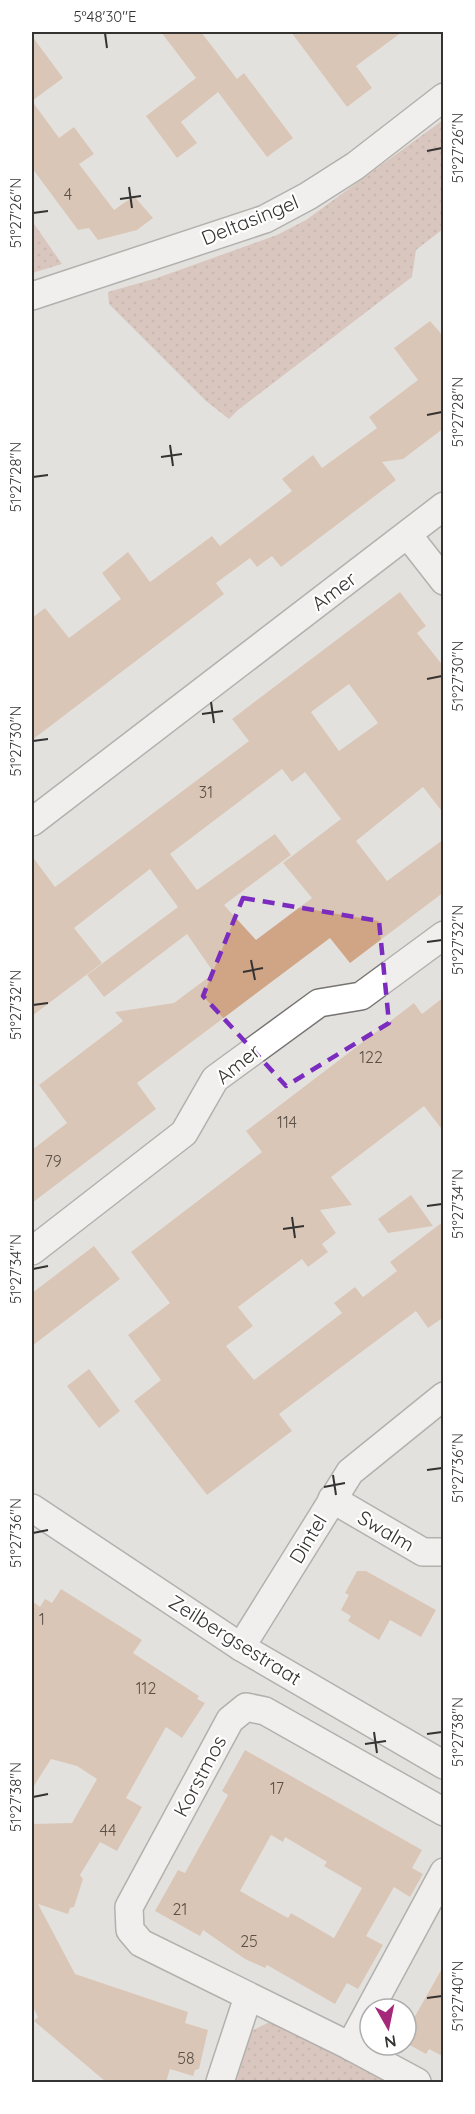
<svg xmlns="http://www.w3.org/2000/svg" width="475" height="2114" font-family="Quicksand,sans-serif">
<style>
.green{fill:url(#green-dots)}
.building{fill:#cfa586;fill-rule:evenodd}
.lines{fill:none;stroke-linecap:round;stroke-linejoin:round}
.minor-casing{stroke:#767572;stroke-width:30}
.minor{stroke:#fff;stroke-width:27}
.marked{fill:none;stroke:#7b2cbf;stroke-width:4.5;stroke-dasharray:12 8;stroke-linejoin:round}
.ticks{fill:none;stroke:#343332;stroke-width:2}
.labels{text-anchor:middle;stroke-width:4.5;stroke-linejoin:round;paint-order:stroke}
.number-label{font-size:16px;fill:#5b5047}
.street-label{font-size:20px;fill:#343332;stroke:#fff}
.neatline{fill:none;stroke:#343332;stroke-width:2}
.ticks-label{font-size:15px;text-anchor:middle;fill:#343332}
</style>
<defs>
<pattern id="green-dots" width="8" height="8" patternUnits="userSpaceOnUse" patternTransform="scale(1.5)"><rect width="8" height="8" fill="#cca597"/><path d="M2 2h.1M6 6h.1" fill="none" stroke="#a6877c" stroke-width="1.8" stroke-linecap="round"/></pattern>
</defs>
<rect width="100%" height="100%" fill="#e3e1de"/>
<g class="green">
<path d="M443 120V229L416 250 412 277 238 410 229 419 206 401 109 304 108 292 157 278 277 235 306 220Z"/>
<path d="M32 221 62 264 32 273V220Z"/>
<path d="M276 2019 390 2082H236L251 2031Z"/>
</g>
<g class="building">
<path d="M161 32H201L237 79 244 73 293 138 267 157 218 92 181 122 197 143 177 158 146 116 196 78Z"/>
<path d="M291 32H402L356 66 372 88 347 107Z"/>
<path d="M32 36 63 78 32 101Z"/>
<path d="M32 101 59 138 74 127 94 154 79 164 114 210 134 196 153 218 137 230 98 240 89 228 78 230 32 168Z"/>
<path d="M430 321 444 337V428L403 459 382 462 396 480 281 567 272 556 257 567 250 558 216 583 224 594 32 740V618L45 608 69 638 121 599 102 573 128 552 150 582 212 536 220 546 292 491 282 479 313 455 322 468 377 428 369 417 418 380 394 348Z"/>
<path d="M400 592 426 626 417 633 444 667V814L423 787 356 841 387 881 444 839V892L350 963 330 938 137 1083 156 1109 32 1203V1150L67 1123 39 1085 123 1021 115 1012 174 1003 214 973 187 934 104 997 87 975 178 907 150 869 74 928 102 963 32 1016V856L55 887 249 741 232 719ZM349 684 378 723 339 751 311 712ZM282 769 292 782 305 772 341 819 283 863 312 898 256 940 224 905 291 855 275 834 197 890 170 854Z"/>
<path d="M444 997V1132L424 1106 331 1177 352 1205 320 1210 336 1233 322 1244 328 1252 308 1267 302 1259 238 1307 253 1326 226 1346 254 1380 342 1313 334 1303 355 1287 363 1297 397 1271 390 1262 444 1221V1317L428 1328 416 1311 368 1347 279 1414 292 1431 207 1495 134 1401 161 1380 128 1335 170 1303 131 1252 262 1152 246 1131 414 1003 422 1014Z"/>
<path d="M411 1195 433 1226 388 1233 378 1219Z"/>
<path d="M94 1246 120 1279 32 1346V1293Z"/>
<path d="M89 1369 120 1411 99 1428 67 1386Z"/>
<path d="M357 1571H366L436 1610 421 1637 390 1620 379 1640 348 1621 351 1616 341 1610 349 1595 345 1593Z"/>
<path d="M61 1589 142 1640 133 1653 199 1696 197 1699 205 1703 182 1738 166 1727 126 1798 142 1807 117 1851 100 1842 80 1875 83 1879 74 1907 70 1908 68 1914 38 1904 75 1974 188 2012 185 2023 208 2030 199 2069 195 2070 193 2076 170 2069 166 2082H106L34 2021 38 2017 32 2005V1824L72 1823 97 1779 77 1766 51 1759 32 1789V1601L40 1607 45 1599 52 1603Z"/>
<path d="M245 1750 422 1850 412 1868 423 1874 410 1897 394 1887 366 1936 383 1945 358 1989 347 1983 335 2004 267 1965 265 1968 245 1959 203 1930 200 1936 155 1911 178 1870 185 1873 228 1795 222 1791ZM271 1835 283 1842 285 1837 327 1862 324 1866 362 1888 334 1938 291 1913 288 1918 240 1891Z"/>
<path d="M444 1965V2057L429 2049 426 2054 406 2043V2032Z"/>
</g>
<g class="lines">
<defs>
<g id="minor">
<path d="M32 296 265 219 308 196 355 166 444 97"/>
<path d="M408 535 444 581"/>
<path d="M32 822 444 506"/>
<path d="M32 1251 184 1133 215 1079 319 1003 361 996 444 935"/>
<path d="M332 1499 423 1552H444"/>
<path d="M32 1508 241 1647 444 1765"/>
<path d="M241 1647 350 1472 444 1396"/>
<path d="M350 2046 444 1872"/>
<path d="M220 2082 248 1997"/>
<path d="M417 2082 350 2046 141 1943 130 1930 129 1907 230 1720 246 1707 265 1711 444 1812"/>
</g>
</defs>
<use href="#minor" class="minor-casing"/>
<use href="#minor" class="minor"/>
</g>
<path d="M0 0H475V2114H0ZM243 898 379 921 389 1023 286 1086 203 996Z" fill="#e3e1de" fill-opacity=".55" fill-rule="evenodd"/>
<path class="marked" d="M243 898 379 921 389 1023 286 1086 203 996Z"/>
<path class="ticks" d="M105 33 107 48M427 151 442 148M129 187 132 208M120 199 141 196M33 213 48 211M427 415 442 412M170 445 173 466M161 457 182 454M33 477 48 475M427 679 442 676M211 702 214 723M202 714 223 711M33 741 48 739M427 942 442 940M251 960 255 980M243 972 263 968M33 1005 48 1003M427 1206 442 1204M292 1217 295 1238M283 1229 304 1226M33 1269 48 1266M427 1470 442 1468M333 1475 336 1495M324 1487 345 1483M33 1533 48 1530M374 1732 377 1753M427 1734 442 1732M365 1744 386 1741M33 1797 48 1794M427 1998 442 1996"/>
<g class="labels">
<g class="number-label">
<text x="68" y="200">4</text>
<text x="206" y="798">31</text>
<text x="371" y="1063">122</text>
<text x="287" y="1128">114</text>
<text x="53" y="1167">79</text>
<text x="42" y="1625">1</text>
<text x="146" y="1694">112</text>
<text x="277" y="1794">17</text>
<text x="108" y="1836">44</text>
<text x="180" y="1915">21</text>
<text x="249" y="1947">25</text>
<text x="186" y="2064">58</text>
</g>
<g class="street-label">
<text transform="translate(250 220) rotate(-22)" y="7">Deltasingel</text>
<text transform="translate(334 591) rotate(-37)" y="7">Amer</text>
<text transform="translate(238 1064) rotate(-39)" y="7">Amer</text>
<text transform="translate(386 1531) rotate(30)" y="7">Swalm</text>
<text transform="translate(308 1539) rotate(-59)" y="7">Dintel</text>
<text transform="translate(235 1640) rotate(32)" y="7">Zeilbergsestraat</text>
<text transform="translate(200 1776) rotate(-62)" y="7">Korstmos</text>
</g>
</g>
<rect width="475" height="2114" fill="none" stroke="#ffffff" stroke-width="66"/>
<g transform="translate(388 2027) rotate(171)"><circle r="28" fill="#ffffff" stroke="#aeadad" stroke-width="1.5"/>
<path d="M0-4.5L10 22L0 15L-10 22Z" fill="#a6287a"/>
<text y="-9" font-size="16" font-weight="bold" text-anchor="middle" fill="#343332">N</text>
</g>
<rect x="33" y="33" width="409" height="2048" class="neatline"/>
<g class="ticks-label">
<text x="105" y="22">5°48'30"E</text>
<text transform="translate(458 148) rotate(-90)" y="5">51°27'26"N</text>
<text transform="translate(16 213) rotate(-90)" y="5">51°27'26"N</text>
<text transform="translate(458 412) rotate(-90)" y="5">51°27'28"N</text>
<text transform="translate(16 477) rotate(-90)" y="5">51°27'28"N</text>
<text transform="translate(458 676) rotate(-90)" y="5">51°27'30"N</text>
<text transform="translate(16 741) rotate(-90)" y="5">51°27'30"N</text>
<text transform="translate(458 940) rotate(-90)" y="5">51°27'32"N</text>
<text transform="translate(16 1005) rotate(-90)" y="5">51°27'32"N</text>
<text transform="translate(458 1204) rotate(-90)" y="5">51°27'34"N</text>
<text transform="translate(16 1269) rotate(-90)" y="5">51°27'34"N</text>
<text transform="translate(458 1468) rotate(-90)" y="5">51°27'36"N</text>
<text transform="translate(16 1533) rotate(-90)" y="5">51°27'36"N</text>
<text transform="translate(458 1732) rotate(-90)" y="5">51°27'38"N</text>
<text transform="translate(16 1797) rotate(-90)" y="5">51°27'38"N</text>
<text transform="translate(458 1996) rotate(-90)" y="5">51°27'40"N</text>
</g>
</svg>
